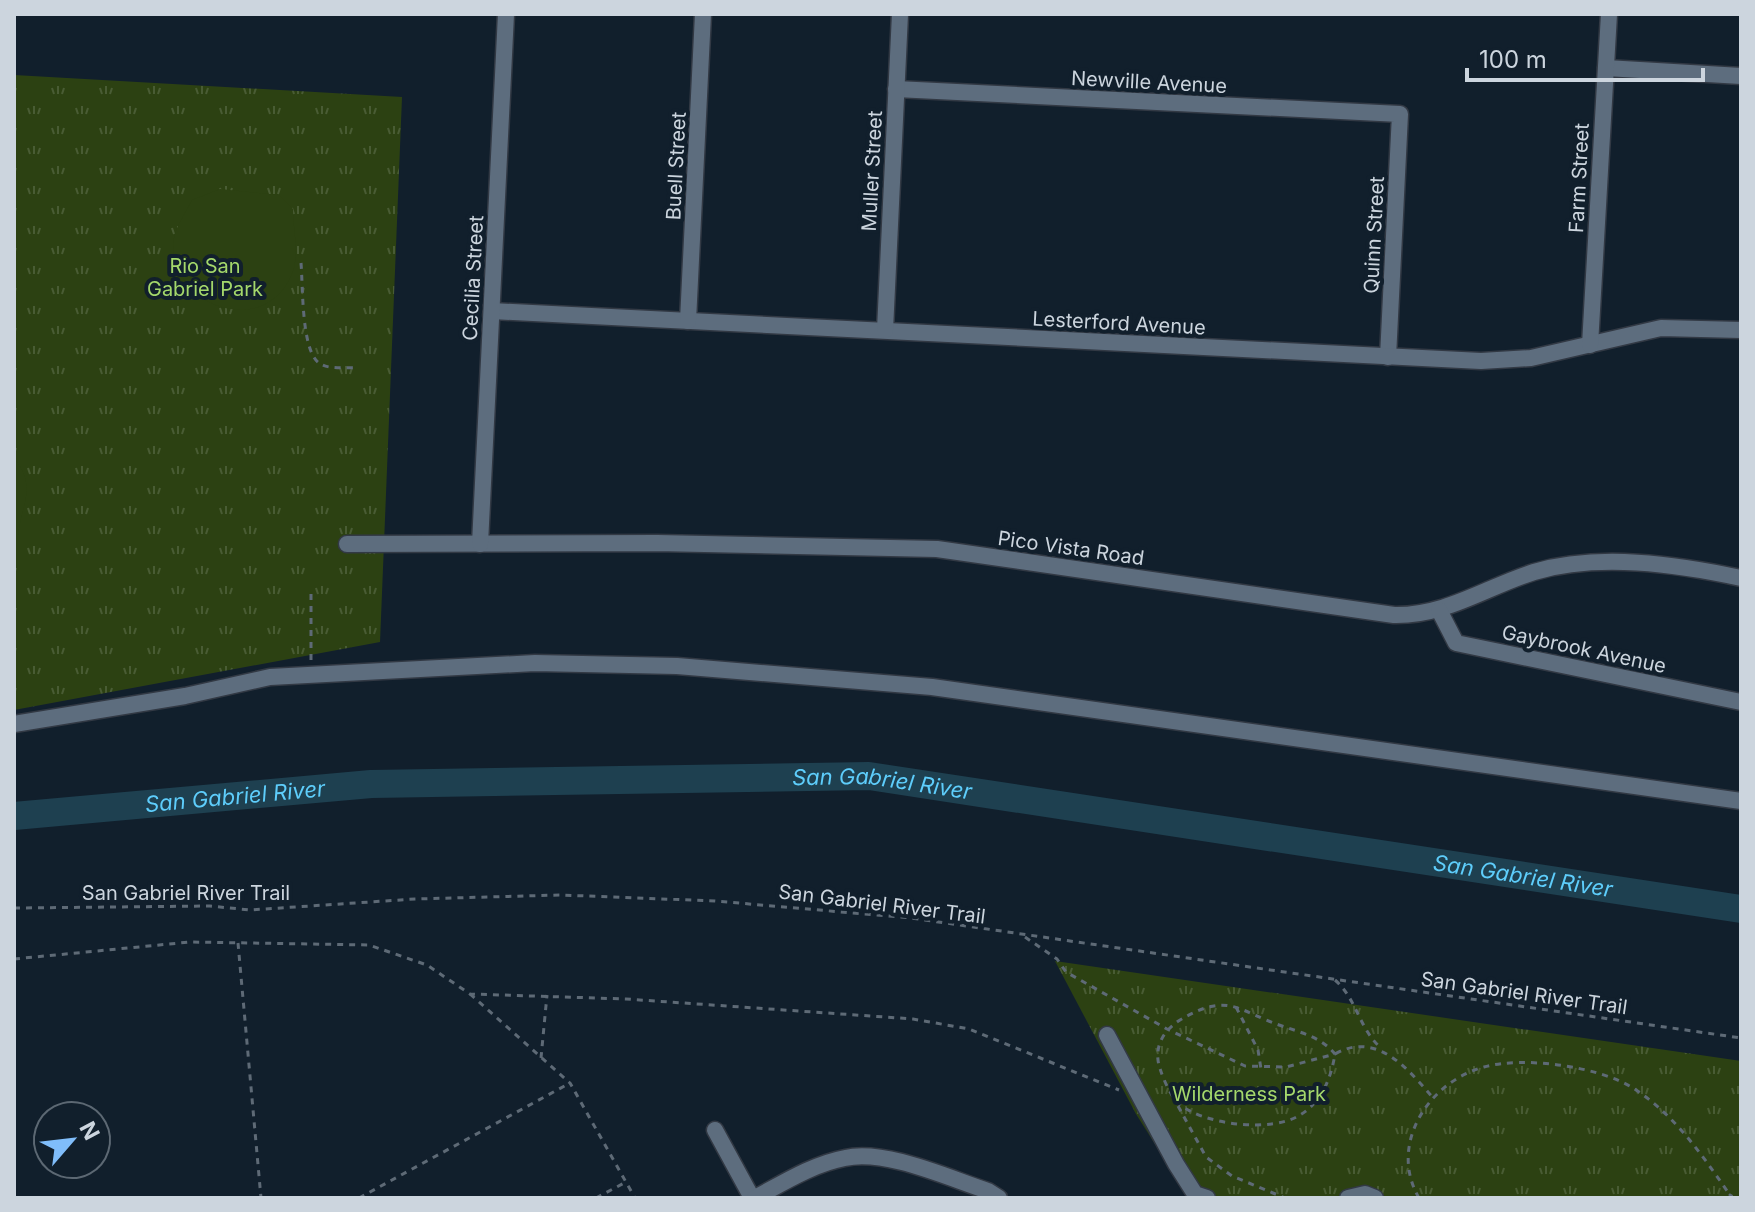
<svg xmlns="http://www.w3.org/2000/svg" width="1755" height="1212" font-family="Inter,sans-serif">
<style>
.grass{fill:url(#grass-tufts)}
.pitch{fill:#2c4112}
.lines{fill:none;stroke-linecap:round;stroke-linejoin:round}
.river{stroke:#1e4050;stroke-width:28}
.minor-casing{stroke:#323944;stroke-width:19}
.path{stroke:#5e6a76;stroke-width:3;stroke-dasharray:6 6;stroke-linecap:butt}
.minor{stroke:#5d6d7e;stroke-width:16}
.labels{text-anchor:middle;stroke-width:8;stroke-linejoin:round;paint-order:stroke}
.street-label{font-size:20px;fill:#ccd5de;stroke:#111f2c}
.park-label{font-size:20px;fill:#a4d86b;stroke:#111f2c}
.water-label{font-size:22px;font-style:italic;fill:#5ecdfb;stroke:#111f2c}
</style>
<defs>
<pattern id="grass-tufts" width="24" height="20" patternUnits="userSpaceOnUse" patternTransform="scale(2)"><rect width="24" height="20" fill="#2c4112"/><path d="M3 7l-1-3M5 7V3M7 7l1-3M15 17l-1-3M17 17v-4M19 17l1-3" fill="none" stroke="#495c34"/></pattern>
</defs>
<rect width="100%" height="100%" fill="#111f2c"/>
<g class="grass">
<path d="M14 75 402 97 380 642 14 710Z"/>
<path d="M1055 961 1741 1061V1198H1189L1136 1114Z"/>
</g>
<g class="pitch">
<path d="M220 189 279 195 293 209C293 227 299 254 293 271 269 338 176 311 173 246 173 230 185 214 192 200Z"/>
<path d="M14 458C38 488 21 504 18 536H14Z"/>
</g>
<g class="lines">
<path class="river" id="s1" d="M14 816 371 784 869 776 1741 909"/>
<defs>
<g id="minor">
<path d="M1606 68 1741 76"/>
<path d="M896 89 1400 114 1388 357"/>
<path d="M492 311 1481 361 1531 358 1661 328 1741 330"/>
<path d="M688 321 703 14"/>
<path d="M885 330 900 14"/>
<path d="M1590 345 1609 14"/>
<path d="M347 544 657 543 937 549 1394 615C1446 616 1486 587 1534 572 1598 553 1676 564 1741 578"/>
<path d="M480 544 506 14"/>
<path d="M1439 610 1456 643 1741 702"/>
<path d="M14 724 185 696 270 677 535 663 677 666 932 687 1741 801"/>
<path d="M1107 1035 1176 1164 1195 1194 1207 1198"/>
<path d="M715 1130 752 1198"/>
<path d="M755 1198C783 1183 813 1164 845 1158 886 1149 948 1178 988 1191L999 1198"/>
<path d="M1348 1198 1365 1194 1375 1198"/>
</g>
</defs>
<use href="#minor" class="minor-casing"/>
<g class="path">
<path d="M301 263C303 285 301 350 319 363 328 370 346 367 357 368"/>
<path d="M311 660V588"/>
<path d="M14 908 210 906 250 910 415 899 561 895 715 901 911 918 1741 1038"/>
<path d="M1025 937 1057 959 1066 972 1167 1029 1245 1066 1286 1067 1335 1054C1321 1037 1302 1033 1282 1026 1237 1011 1229 991 1180 1020 1166 1029 1156 1042 1158 1060 1159 1070 1170 1096 1178 1103 1203 1125 1272 1133 1300 1115 1322 1102 1331 1078 1335 1054 1377 1030 1409 1070 1434 1099"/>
<path d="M238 943 261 1198"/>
<path d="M14 959 190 942 369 945 427 965 470 994 626 999 913 1019 969 1029 1119 1090"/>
<path d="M1335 980C1357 999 1359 1029 1381 1048"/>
<path d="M470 994 570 1083 635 1198"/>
<path d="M1236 1007 1258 1050 1261 1069"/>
<path d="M541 1058 547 995"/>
<path d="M1178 1106 1206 1157 1232 1176 1285 1198"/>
<path d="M359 1198 570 1083"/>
<path d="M596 1198 626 1182"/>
<path d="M1419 1198C1388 1145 1428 1082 1484 1067 1523 1056 1598 1066 1633 1088 1675 1115 1702 1155 1730 1195"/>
<path d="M1731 1198 1730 1195 1735 1198"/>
</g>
<use href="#minor" class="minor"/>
</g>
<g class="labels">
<g class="street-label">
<text transform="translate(1149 82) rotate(3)" y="7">Newville Avenue</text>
<text transform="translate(676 166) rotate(-87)" y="7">Buell Street</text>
<text transform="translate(872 171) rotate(-87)" y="7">Muller Street</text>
<text transform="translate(1579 178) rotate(-87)" y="7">Farm Street</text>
<text transform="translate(1374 235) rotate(-87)" y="7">Quinn Street</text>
<text transform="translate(473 278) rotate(-87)" y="7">Cecilia Street</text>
<text transform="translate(1119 323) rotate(3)" y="7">Lesterford Avenue</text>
<text transform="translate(1071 548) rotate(8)" y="7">Pico Vista Road</text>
<text transform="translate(1584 649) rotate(12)" y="7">Gaybrook Avenue</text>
<text x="186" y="900">San Gabriel River Trail</text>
<text transform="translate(882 904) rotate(7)" y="7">San Gabriel River Trail</text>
<text transform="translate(1524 993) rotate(8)" y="7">San Gabriel River Trail</text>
</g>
<g class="park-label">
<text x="205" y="273">Rio San<tspan x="205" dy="23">Gabriel Park</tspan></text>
<text x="1249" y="1101">Wilderness Park</text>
</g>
<g class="water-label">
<text dy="8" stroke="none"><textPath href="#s1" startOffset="870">San Gabriel River</textPath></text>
<text dy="8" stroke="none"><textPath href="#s1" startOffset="222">San Gabriel River</textPath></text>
<text dy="8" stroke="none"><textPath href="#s1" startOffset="1518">San Gabriel River</textPath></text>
</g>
</g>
<rect width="1755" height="1212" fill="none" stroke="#ccd5de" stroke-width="32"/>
<g transform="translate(72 1140) rotate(62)"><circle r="38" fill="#111f2c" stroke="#5c6873" stroke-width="2"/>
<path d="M0-6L14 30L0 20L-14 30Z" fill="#80bdfa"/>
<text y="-12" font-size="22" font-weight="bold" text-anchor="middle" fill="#ccd5de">N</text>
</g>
<path d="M1467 68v12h236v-12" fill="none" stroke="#ccd5de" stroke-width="4"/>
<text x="1479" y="68" font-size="24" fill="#ccd5de" stroke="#111f2c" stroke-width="6" paint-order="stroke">100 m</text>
</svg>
